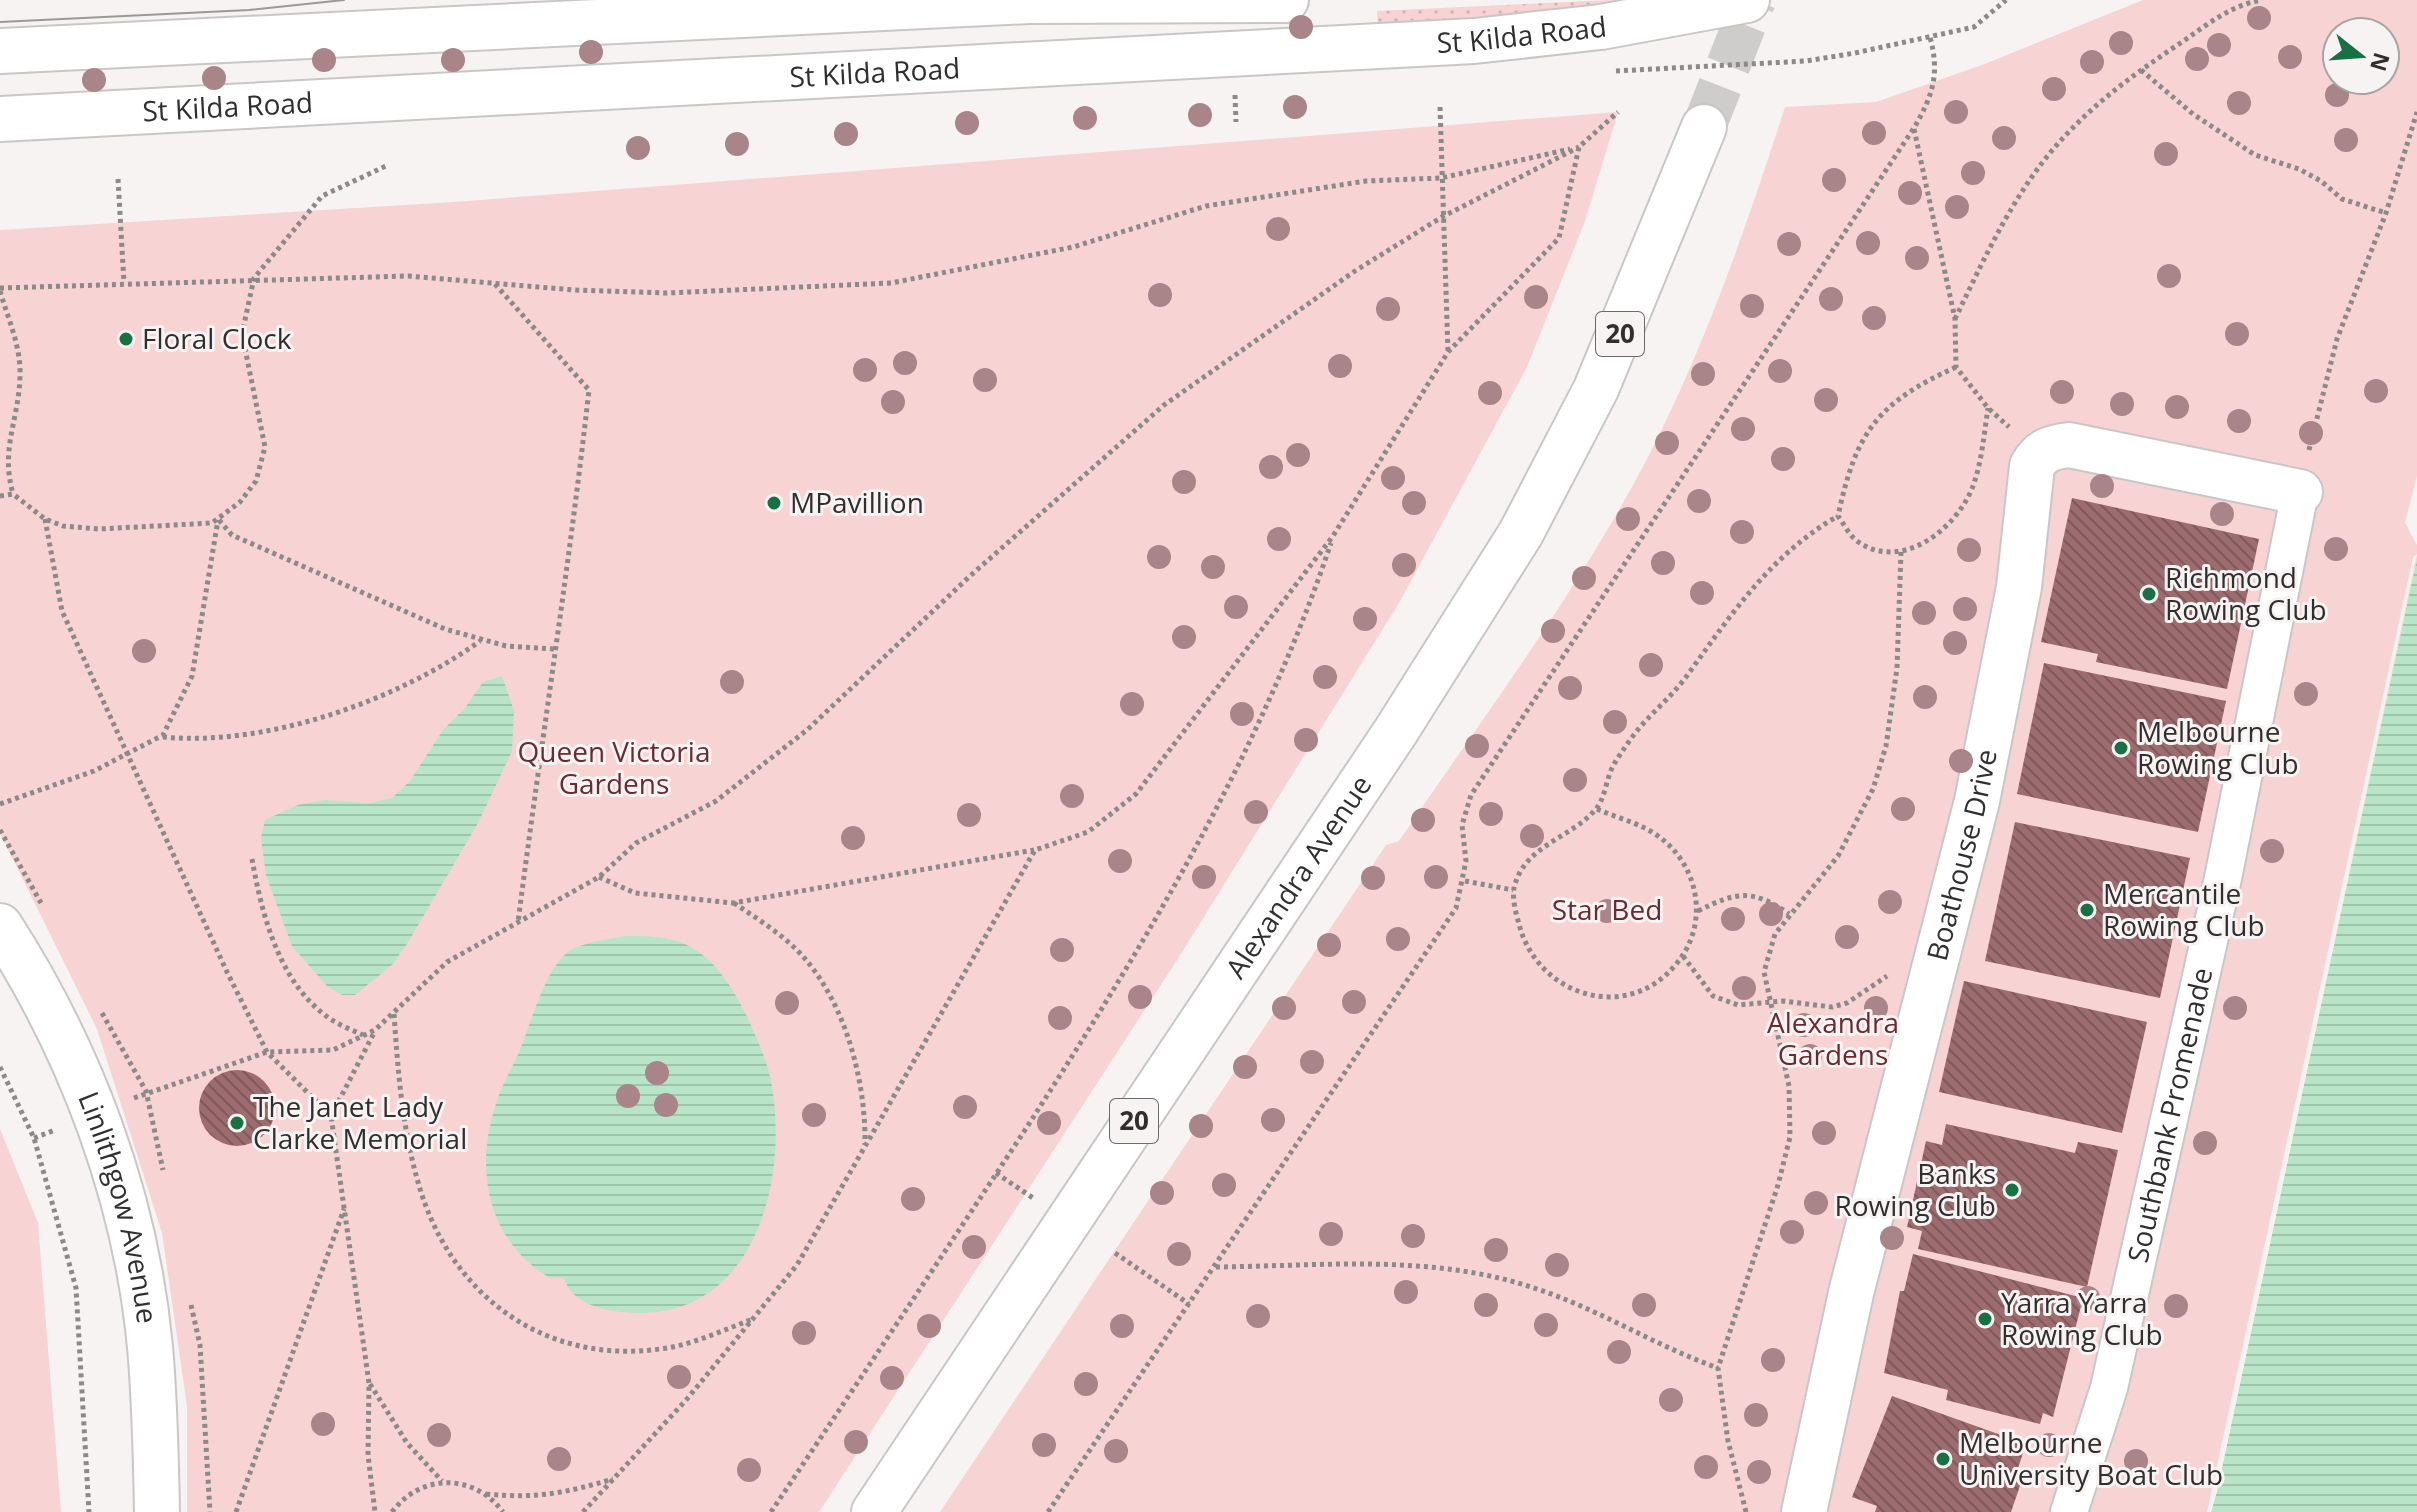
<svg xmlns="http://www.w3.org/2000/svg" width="2417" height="1512" font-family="'Open Sans',sans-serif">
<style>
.grass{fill:url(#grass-dots)}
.park{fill:#f7d3d4;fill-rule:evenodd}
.water{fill:url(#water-rules)}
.pier{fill:#f7f3f3}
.building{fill:url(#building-back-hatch)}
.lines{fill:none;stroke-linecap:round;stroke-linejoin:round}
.trunk-tunnel{stroke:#cfcccc;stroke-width:44;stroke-dasharray:44 22;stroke-linecap:butt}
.pedestrian-casing{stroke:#cac6c6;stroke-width:40}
.minor-casing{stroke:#cac6c6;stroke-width:48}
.tertiary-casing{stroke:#cac6c6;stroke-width:48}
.primary-casing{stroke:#cac6c6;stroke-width:48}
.trunk-casing{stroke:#cac6c6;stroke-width:48}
.path{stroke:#8c8989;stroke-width:5;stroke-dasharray:4 4;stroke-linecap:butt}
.pedestrian{stroke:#fff;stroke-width:36}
.minor{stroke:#fff;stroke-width:44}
.tertiary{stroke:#fff;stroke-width:44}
.primary{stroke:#fff;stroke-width:44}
.trunk{stroke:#fff;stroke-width:44}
.tram{stroke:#9b9898;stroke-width:2}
.tree{fill:#a98489}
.poi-dot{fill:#187145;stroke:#f7f3f3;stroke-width:3}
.labels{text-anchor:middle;stroke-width:6;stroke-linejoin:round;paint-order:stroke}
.shield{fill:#f7f3f3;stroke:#6c6969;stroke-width:2}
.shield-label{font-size:26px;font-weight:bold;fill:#302e2e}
.street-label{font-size:28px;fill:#302e2e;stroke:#f7f3f3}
.poi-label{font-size:28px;fill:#302e2e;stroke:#f7f3f3;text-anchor:start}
.park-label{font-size:28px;fill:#692a32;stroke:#f7f3f3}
</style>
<defs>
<pattern id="grass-dots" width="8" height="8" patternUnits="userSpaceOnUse" patternTransform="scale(2)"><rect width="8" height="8" fill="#f7d3d4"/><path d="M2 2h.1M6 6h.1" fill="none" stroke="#d4b5b6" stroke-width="1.8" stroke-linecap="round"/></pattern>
<pattern id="water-rules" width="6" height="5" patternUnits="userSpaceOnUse" patternTransform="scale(2)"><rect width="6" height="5" fill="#b8e4c7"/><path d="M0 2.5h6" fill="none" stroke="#9ec4ab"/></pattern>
<pattern id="building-back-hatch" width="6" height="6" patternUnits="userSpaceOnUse" patternTransform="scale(2)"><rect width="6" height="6" fill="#9c6c6f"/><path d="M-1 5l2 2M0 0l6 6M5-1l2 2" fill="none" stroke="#80595c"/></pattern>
</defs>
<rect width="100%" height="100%" fill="#f7f3f3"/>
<path class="grass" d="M1612 0V14L1378 33 1377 11Z"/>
<g class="park">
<path d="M2143 0H2417V476L2405 523 2417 545V558L2211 1512H940L1386 845 1399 841C1483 717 1576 594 1646 461 1705 347 1746 228 1785 107L1876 102 1982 65ZM2337 32H2385V80H2337Z"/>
<path d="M1618 112 1585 221 1527 367 1399 603 1179 957 819 1512H187V1406L162 1233 97 1029 0 833V230L454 202Z"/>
<path d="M0 1129 38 1223 61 1512H0Z"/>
</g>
<g class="water">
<path d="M2417 558V1512H2211L2217 1491Z"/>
<path d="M502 676 514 711 512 751 478 823 410 939 393 964 355 995H342L327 986 292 946 266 875 261 838 265 820 298 805 325 800 370 803 392 798 410 781 443 730 465 708 483 682Z"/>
<path d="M627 936C648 936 668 936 687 945 715 958 735 991 748 1019 757 1039 769 1065 772 1087 789 1189 749 1326 623 1312 598 1309 572 1303 564 1278H550C489 1242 474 1173 495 1107 501 1085 514 1066 522 1045 532 1019 546 969 568 952 582 942 611 939 627 936Z"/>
</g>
<path class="pier" d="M2417 554 2217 1491 2211 1512H2207L2413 557Z"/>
<g class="building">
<path d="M2072 498 2259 539 2227 689 2096 662 2098 654 2041 642Z"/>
<path d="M2044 663 2226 701 2198 832 2017 794Z"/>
<path d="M2015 822 2190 858 2160 998 1985 961Z"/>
<path d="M1964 981 2147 1022 2122 1133 1939 1092Z"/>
<circle cx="237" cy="1108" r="38"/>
<path d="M1946 1124 2075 1153 2078 1142 2118 1150 2087 1287 1918 1249 1922 1231 1907 1227 1926 1141 1942 1145Z"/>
<path d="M1913 1254 2083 1298 2053 1417 2043 1413 2040 1424 1946 1400 1948 1390 1884 1373 1900 1291H1904Z"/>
<path d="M1892 1396 2026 1444 2016 1474 2023 1477 2011 1512H1875L1877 1506 1852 1497Z"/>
</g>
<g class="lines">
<path class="trunk-tunnel" d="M1704 127 1754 0"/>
<defs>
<g id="pedestrian">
<path id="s1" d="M2069 1512 2109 1388 2223 878 2300 492"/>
</g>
<g id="minor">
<path id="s2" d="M1804 1512 1851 1293 1977 801 2019 587 2032 466C2041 450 2052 447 2069 445L2300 492"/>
</g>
<g id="tertiary">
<path id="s3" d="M0 926C81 1051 136 1198 150 1347 155 1402 156 1457 157 1512"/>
</g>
<g id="primary">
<path d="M0 51 1029 1 1286 0"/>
<path id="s4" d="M0 119 1474 41 1601 27 1747 0"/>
</g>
<g id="trunk">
<path id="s5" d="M874 1512 1396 731 1521 533 1596 389 1704 127"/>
</g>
</defs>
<use href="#pedestrian" class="pedestrian-casing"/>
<use href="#minor" class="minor-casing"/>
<use href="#tertiary" class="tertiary-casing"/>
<use href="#primary" class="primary-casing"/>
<use href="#trunk" class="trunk-casing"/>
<g class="path">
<path d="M2141 70 2193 114 2255 155 2299 169 2321 181 2342 199 2386 213"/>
<path d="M1616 71 1806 61 1855 53 1974 27 2006 0"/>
<path d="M1235 95 1236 122"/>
<path d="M1440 107 1448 352"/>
<path d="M1914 129 1955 319 1956 367 1988 408 2009 427"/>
<path d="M118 179 124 283"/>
<path d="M495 284 589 390C569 568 541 744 518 922"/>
<path d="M0 288 408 276 574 290 667 293 891 283 1073 247 1206 206 1366 181 1441 178 1570 149"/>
<path d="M0 291C8 319 21 346 20 376 19 420 0 448 13 494"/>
<path d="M1955 319C1985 257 2016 188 2064 137 2099 99 2140 70 2182 42 2208 24 2231 5 2262 0"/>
<path d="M1956 367C1877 403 1856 432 1838 516 1844 524 1849 535 1857 541 1901 573 1957 529 1973 486 1982 461 1984 434 1988 408"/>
<path d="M2309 450 2337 339 2386 213 2417 112"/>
<path d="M0 496 13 494 45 519 63 526 99 529 212 523 240 502 256 481 265 447 242 334 254 278 322 196 388 165"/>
<path d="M45 519 62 611 227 972 267 1052 331 1116 369 1383 368 1455 375 1512"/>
<path d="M219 520 232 535 445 629 506 646 554 649"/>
<path d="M163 737C265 747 397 701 480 641"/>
<path d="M0 804 94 771 163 735 192 676 218 520"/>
<path d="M1597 809C1617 818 1640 823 1658 836 1699 865 1710 923 1677 963 1628 1025 1537 996 1519 924 1516 914 1512 898 1514 888 1524 845 1570 839 1595 810 1605 800 1606 779 1613 766 1618 757 1624 749 1630 740 1646 717 1669 700 1686 677 1731 615 1770 555 1838 516"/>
<path d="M0 830 41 903"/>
<path d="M252 859C262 915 279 983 329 1018 339 1025 352 1030 363 1035"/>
<path d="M599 877 635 893 733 903 1034 850"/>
<path d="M1465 881 1513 890"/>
<path d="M734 903C759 920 787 937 806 960 847 1008 866 1084 865 1145"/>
<path d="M1698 911C1736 892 1752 888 1789 914"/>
<path d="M1683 956 1713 996 1738 1005 1783 1001 1832 1007 1847 1003 1887 976"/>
<path d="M102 1013 146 1091 163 1170"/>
<path d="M394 1014C398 1071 402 1127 418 1182 449 1294 543 1365 660 1349 693 1345 723 1330 753 1319"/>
<path d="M0 1067 34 1138 76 1288 89 1512"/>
<path d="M134 1098 267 1052 333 1050 375 1030 447 962 599 877 636 843 716 801 807 730 970 576 1164 405 1355 271 1442 217 1579 147"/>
<path d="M331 1116 375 1031"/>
<path d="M34 1138 55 1130"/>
<path d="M996 1173 1033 1198"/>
<path d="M1115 1253 1189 1304"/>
<path d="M1216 1267C1325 1266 1435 1253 1540 1290 1602 1311 1656 1346 1718 1368"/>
<path d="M191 1305 200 1345 210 1512"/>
<path d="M370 1384 407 1443 442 1481"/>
<path d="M486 1494C536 1499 565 1493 613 1479"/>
<path d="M236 1512 344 1209"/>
<path d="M392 1512C421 1473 474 1473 503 1512"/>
<path d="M583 1512 687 1399 797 1265 1035 850 1088 832 1136 794 1333 536 1448 352 1559 238 1579 147 1618 112"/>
<path d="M771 1512C856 1385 941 1258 1025 1130 1145 944 1260 754 1331 543"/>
<path d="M1048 1512 1456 908 1466 861 1462 825 1471 795 1914 128C1933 95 1940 74 1930 37"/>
<path d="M1746 1512 1728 1441 1718 1368 1778 1185 1790 1137 1789 1086 1764 972 1775 934 1838 856 1873 789 1886 746 1897 668 1901 552"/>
</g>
<use href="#pedestrian" class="pedestrian"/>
<use href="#minor" class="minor"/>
<use href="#tertiary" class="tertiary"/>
<use href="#primary" class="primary"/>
<use href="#trunk" class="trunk"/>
<path class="tram" d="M0 22 249 10 344 0"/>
</g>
<g class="tree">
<circle cx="2259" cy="18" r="12"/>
<circle cx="1301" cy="27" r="12"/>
<circle cx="2121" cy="43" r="12"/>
<circle cx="2219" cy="45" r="12"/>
<circle cx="591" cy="52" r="12"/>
<circle cx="2290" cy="57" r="12"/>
<circle cx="2197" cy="59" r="12"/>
<circle cx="324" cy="60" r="12"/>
<circle cx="453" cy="60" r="12"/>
<circle cx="2092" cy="62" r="12"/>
<circle cx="214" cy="78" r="12"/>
<circle cx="94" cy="80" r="12"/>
<circle cx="2054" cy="89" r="12"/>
<circle cx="2337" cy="95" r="12"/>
<circle cx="2239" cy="103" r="12"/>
<circle cx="1295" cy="107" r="12"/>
<circle cx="1956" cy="112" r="12"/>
<circle cx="1200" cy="115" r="12"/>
<circle cx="1085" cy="118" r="12"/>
<circle cx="967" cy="123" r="12"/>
<circle cx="1874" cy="133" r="12"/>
<circle cx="846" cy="134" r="12"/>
<circle cx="2004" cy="138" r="12"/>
<circle cx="2346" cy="140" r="12"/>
<circle cx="737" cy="144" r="12"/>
<circle cx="638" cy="148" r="12"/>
<circle cx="2166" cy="154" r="12"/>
<circle cx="1973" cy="173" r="12"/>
<circle cx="1834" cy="180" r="12"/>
<circle cx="1910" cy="193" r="12"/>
<circle cx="1957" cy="207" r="12"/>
<circle cx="1278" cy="229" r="12"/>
<circle cx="1868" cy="243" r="12"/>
<circle cx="1789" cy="244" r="12"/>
<circle cx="1917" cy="258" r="12"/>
<circle cx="2169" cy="276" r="12"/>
<circle cx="1160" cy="295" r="12"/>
<circle cx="1536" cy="297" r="12"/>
<circle cx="1831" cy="299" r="12"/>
<circle cx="1752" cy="306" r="12"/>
<circle cx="1388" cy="309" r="12"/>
<circle cx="1874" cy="318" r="12"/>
<circle cx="2237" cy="334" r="12"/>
<circle cx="905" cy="363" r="12"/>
<circle cx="1340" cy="366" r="12"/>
<circle cx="865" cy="370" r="12"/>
<circle cx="1780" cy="371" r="12"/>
<circle cx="1703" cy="374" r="12"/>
<circle cx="985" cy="380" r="12"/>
<circle cx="2376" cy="391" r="12"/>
<circle cx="2062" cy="392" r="12"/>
<circle cx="1490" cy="393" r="12"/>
<circle cx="1826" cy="400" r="12"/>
<circle cx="893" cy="402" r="12"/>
<circle cx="2122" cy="404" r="12"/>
<circle cx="2177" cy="407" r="12"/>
<circle cx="2239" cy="421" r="12"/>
<circle cx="1743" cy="429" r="12"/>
<circle cx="2311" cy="433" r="12"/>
<circle cx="1667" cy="443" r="12"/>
<circle cx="1298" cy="455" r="12"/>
<circle cx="1783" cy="459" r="12"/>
<circle cx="1271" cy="467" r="12"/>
<circle cx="1393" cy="478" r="12"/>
<circle cx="1184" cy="482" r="12"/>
<circle cx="2102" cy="486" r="12"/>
<circle cx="1699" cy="501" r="12"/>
<circle cx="1414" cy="503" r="12"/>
<circle cx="2222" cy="514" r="12"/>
<circle cx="1628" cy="519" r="12"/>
<circle cx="1742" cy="532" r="12"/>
<circle cx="1279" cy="539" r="12"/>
<circle cx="2336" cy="549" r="12"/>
<circle cx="1969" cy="550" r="12"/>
<circle cx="1159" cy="557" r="12"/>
<circle cx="1663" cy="563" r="12"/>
<circle cx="1404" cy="565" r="12"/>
<circle cx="1213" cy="567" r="12"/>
<circle cx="1584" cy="578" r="12"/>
<circle cx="1702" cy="593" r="12"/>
<circle cx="1236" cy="607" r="12"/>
<circle cx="1965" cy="609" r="12"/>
<circle cx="1924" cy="613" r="12"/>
<circle cx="1365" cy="619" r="12"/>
<circle cx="1553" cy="631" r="12"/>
<circle cx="1184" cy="637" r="12"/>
<circle cx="1955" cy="643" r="12"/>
<circle cx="144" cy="651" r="12"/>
<circle cx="1651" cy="665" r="12"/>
<circle cx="1325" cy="677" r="12"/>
<circle cx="732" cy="682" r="12"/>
<circle cx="1570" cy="688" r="12"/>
<circle cx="2306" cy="694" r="12"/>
<circle cx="1925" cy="697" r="12"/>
<circle cx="1132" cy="704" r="12"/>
<circle cx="1242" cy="714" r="12"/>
<circle cx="1615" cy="722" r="12"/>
<circle cx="1306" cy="740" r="12"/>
<circle cx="1477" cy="746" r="12"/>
<circle cx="1961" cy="761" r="12"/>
<circle cx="1575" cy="780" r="12"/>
<circle cx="1072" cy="796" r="12"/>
<circle cx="1903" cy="809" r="12"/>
<circle cx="1256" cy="812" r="12"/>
<circle cx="1491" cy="814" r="12"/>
<circle cx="969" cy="815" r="12"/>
<circle cx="1423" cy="820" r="12"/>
<circle cx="1532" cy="836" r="12"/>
<circle cx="853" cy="838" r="12"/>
<circle cx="2272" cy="851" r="12"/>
<circle cx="1120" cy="861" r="12"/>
<circle cx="1204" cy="877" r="12"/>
<circle cx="1436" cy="877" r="12"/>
<circle cx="1373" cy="878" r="12"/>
<circle cx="1890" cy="902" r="12"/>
<circle cx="1607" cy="911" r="12"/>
<circle cx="1771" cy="914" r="12"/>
<circle cx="1733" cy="919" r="12"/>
<circle cx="1847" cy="937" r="12"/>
<circle cx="1398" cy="939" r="12"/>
<circle cx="1329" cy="945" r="12"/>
<circle cx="1062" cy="950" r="12"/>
<circle cx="1744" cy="988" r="12"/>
<circle cx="1140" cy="997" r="12"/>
<circle cx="1354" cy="1002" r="12"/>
<circle cx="787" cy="1003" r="12"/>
<circle cx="1284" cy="1008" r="12"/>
<circle cx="1876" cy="1008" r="12"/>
<circle cx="2235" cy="1008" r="12"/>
<circle cx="1060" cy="1018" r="12"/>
<circle cx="1804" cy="1025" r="12"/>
<circle cx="1810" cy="1056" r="12"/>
<circle cx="1312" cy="1062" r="12"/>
<circle cx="1245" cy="1067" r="12"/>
<circle cx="657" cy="1073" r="12"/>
<circle cx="628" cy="1096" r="12"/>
<circle cx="666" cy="1105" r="12"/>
<circle cx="965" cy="1107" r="12"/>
<circle cx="814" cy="1115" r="12"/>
<circle cx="1273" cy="1120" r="12"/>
<circle cx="1049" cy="1123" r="12"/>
<circle cx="1201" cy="1126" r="12"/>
<circle cx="1824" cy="1133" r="12"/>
<circle cx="2205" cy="1143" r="12"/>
<circle cx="1224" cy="1185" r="12"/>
<circle cx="1162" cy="1193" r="12"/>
<circle cx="913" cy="1199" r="12"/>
<circle cx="1816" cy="1203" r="12"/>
<circle cx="1792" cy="1232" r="12"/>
<circle cx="1331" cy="1234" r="12"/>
<circle cx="1413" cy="1236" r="12"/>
<circle cx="1892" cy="1238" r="12"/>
<circle cx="974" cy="1247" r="12"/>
<circle cx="1496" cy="1250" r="12"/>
<circle cx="1179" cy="1254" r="12"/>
<circle cx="1557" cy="1265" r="12"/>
<circle cx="1406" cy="1292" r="12"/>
<circle cx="2088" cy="1298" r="12"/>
<circle cx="1486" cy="1305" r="12"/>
<circle cx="1644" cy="1305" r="12"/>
<circle cx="2176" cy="1306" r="12"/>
<circle cx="1258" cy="1316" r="12"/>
<circle cx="1546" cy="1325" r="12"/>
<circle cx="929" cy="1326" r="12"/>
<circle cx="1122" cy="1326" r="12"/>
<circle cx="804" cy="1333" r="12"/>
<circle cx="1619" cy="1352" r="12"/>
<circle cx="1773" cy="1360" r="12"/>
<circle cx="679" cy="1377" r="12"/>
<circle cx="892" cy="1378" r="12"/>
<circle cx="1086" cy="1384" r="12"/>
<circle cx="1671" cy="1400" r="12"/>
<circle cx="1756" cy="1415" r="12"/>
<circle cx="323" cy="1424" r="12"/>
<circle cx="439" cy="1435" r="12"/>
<circle cx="856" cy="1442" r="12"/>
<circle cx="1044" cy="1445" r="12"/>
<circle cx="2049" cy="1445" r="12"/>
<circle cx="1116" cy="1451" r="12"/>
<circle cx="559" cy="1459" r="12"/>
<circle cx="2136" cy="1461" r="12"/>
<circle cx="1706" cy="1467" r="12"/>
<circle cx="749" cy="1470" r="12"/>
<circle cx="1759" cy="1472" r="12"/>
</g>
<g class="poi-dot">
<circle cx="126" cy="339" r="8"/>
<circle cx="774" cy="503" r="8"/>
<circle cx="2149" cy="594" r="8"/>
<circle cx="2121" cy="748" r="8"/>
<circle cx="2087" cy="910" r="8"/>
<circle cx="237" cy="1123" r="8"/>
<circle cx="2012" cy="1190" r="8"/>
<circle cx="1985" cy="1319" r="8"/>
<circle cx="1943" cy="1459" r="8"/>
</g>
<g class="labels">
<g class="shield">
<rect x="1596" y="312" width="48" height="44" rx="6"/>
<rect x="1110" y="1099" width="48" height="44" rx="6"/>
</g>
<g class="shield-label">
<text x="1620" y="343">20</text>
<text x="1134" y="1130">20</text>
</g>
<g class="street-label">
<text dy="10" stroke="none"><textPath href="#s4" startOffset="1524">St Kilda Road</textPath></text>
<text dy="10" stroke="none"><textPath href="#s4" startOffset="876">St Kilda Road</textPath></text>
<text dy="10" stroke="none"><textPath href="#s4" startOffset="228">St Kilda Road</textPath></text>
<text dy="10" stroke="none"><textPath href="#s2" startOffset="676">Boathouse Drive</textPath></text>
<text dy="10" stroke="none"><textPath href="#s5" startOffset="764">Alexandra Avenue</textPath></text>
<text dy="10" stroke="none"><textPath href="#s1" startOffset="410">Southbank Promenade</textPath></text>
<text dy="10" stroke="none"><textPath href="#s3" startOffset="308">Linlithgow Avenue</textPath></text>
</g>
<g class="poi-label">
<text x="142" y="349">Floral Clock</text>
<text x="790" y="513">MPavillion</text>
<text x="2165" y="588">Richmond<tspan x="2165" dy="32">Rowing Club</tspan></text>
<text x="2137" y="742">Melbourne<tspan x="2137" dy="32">Rowing Club</tspan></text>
<text x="2103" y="904">Mercantile<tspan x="2103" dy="32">Rowing Club</tspan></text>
<text x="253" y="1117">The Janet Lady<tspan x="253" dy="32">Clarke Memorial</tspan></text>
<text x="1996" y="1184" text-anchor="end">Banks<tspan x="1996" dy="32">Rowing Club</tspan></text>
<text x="2001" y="1313">Yarra Yarra<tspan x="2001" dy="32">Rowing Club</tspan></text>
<text x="1959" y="1453">Melbourne<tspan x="1959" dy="32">University Boat Club</tspan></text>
</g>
<g class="park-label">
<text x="614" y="762">Queen Victoria<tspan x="614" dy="32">Gardens</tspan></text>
<text x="1607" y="920">Star Bed</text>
<text x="1833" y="1033">Alexandra<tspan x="1833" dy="32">Gardens</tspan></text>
</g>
</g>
<g transform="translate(2361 56) rotate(107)"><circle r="38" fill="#f7f3f3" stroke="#a7a4a4" stroke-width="2"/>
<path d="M0-6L14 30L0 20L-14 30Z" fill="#187145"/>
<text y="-12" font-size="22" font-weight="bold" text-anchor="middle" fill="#302e2e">N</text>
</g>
</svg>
